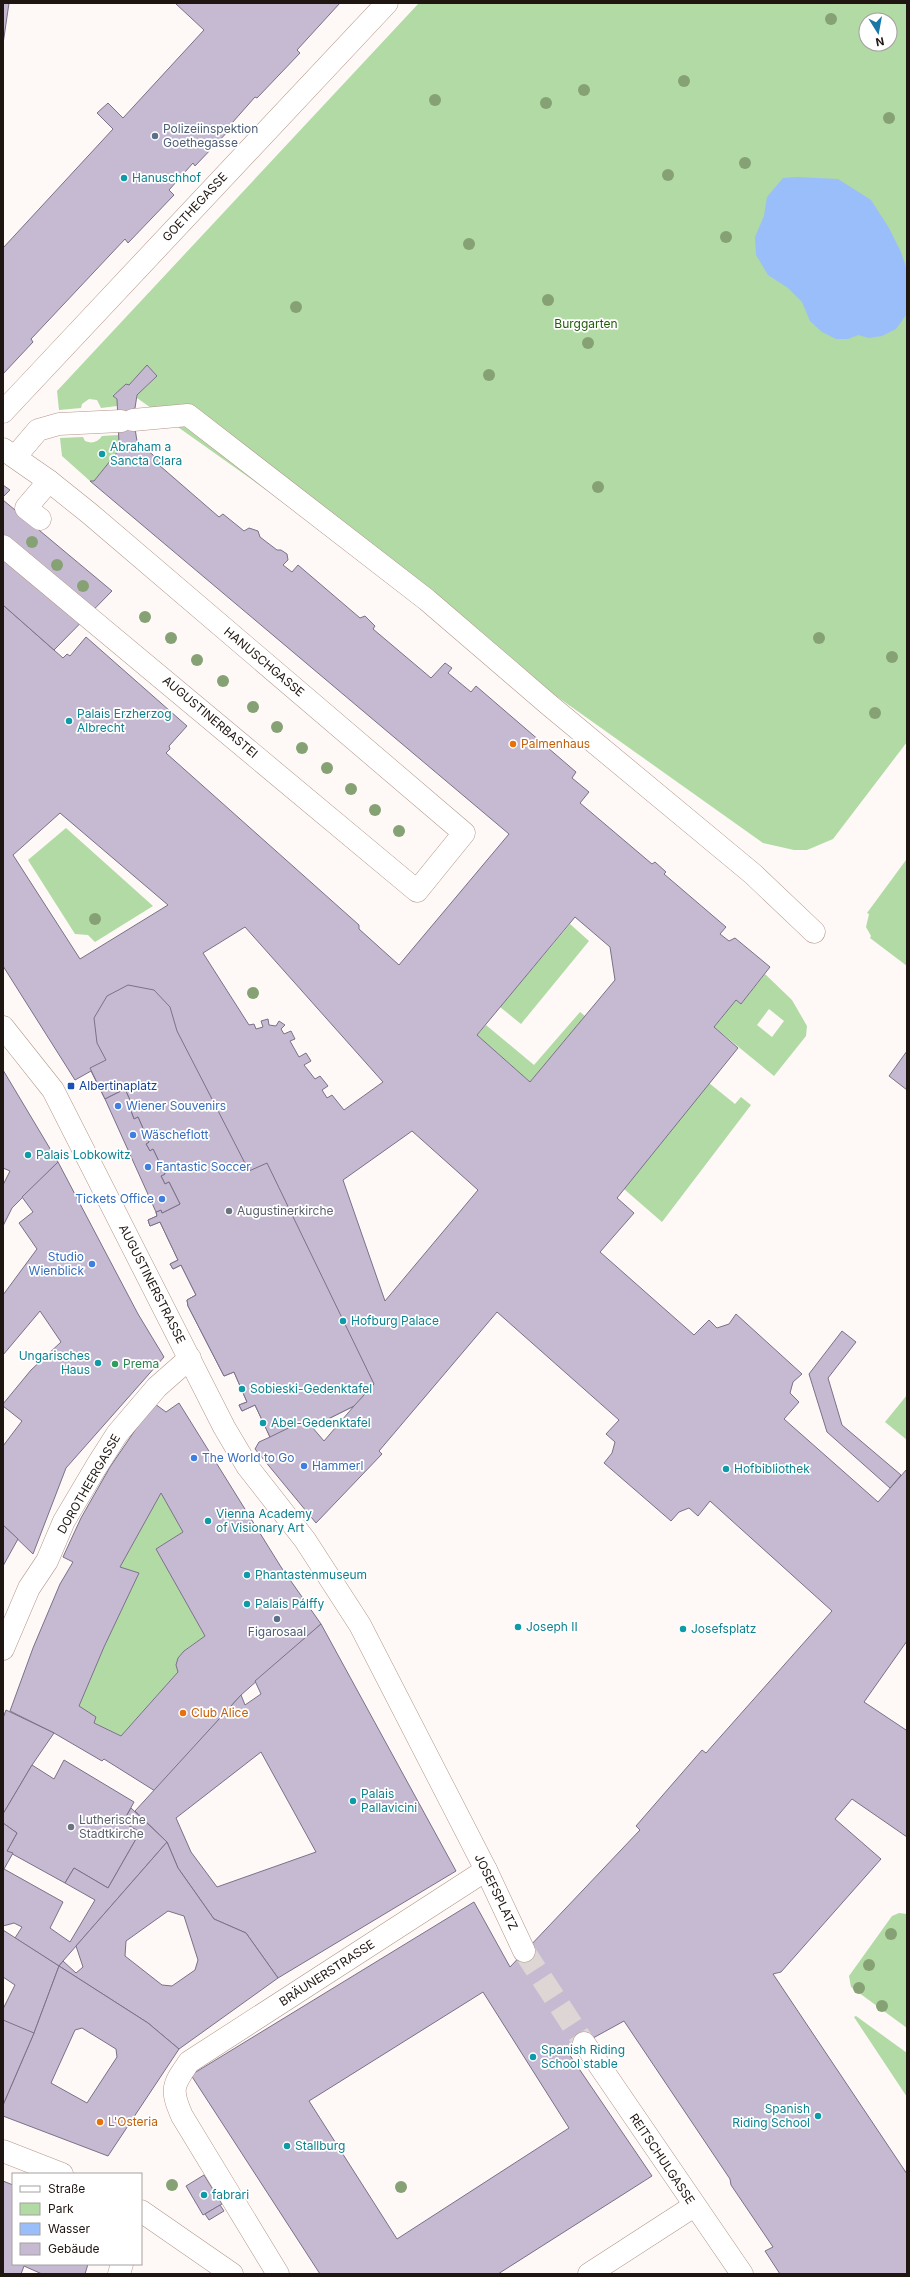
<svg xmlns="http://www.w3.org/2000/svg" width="910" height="2277" font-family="Inter,sans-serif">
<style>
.green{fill:#b1daa5;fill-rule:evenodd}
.water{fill:#9abefa}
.building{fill:#c5bad2;stroke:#7b7188;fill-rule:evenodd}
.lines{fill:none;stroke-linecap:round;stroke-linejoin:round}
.minor-tunnel{stroke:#ddd6d4;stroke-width:22;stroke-dasharray:22 11;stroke-linecap:butt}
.minor-casing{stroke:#b2978b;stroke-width:23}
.minor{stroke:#fff;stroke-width:22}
.tree{fill:#86a275}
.service-dot{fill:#5c6f8a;stroke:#fff;stroke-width:1.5}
.culture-dot{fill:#0f9aa8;stroke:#fff;stroke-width:1.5}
.food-dot{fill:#e8710a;stroke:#fff;stroke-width:1.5}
.transit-dot{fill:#1a4fb4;stroke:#fff;stroke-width:1.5}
.shop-dot{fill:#3f7fe0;stroke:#fff;stroke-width:1.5}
.worship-dot{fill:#6b7280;stroke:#fff;stroke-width:1.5}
.leisure-dot{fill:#2e9e5b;stroke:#fff;stroke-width:1.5}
.labels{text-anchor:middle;stroke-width:3.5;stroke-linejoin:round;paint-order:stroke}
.service-label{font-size:12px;fill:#4e5e75;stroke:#fff;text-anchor:start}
.culture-label{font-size:12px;fill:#0d838f;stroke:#fff;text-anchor:start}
.street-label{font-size:12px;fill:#1f1511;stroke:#fff}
.park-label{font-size:12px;fill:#235c0b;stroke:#fff}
.food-label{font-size:12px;fill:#c56008;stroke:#fff;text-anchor:start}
.transit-label{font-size:12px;fill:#164399;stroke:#fff;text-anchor:start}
.shop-label{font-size:12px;fill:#366cbe;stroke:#fff;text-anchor:start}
.worship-label{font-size:12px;fill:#5b616d;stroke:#fff;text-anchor:start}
.leisure-label{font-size:12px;fill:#27864d;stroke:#fff;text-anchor:start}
</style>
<rect width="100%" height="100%" fill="#fef8f6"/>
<g class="green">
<path d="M419 3H907V742L833 839 807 850H794L763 843 137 398V395L157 376 147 366 129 385 113 395 117 399V406L101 408 97 400 89 399 82 404 81 408 59 410 57 391ZM866 20H890V44H866Z"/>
<path d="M119 435V443L123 445 94 481H90L62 456 60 438 83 437 85 441C92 444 98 442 102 436Z"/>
<path d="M66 828 153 906 95 942 88 935 75 934 28 860Z"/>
<path d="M906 860H907V966L870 938 871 936 866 927 869 914 867 913Z"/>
<path d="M570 924 589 941 521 1024 500 1007Z"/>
<path d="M765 974 792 1000 807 1026 806 1036 774 1076 714 1027 736 1000 741 1004ZM769 1009 784 1021 772 1037 757 1025Z"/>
<path d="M580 1012 585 1016 530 1082 477 1035 486 1025 534 1065Z"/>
<path d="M709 1083 735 1104 741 1097 751 1105 662 1222 624 1189Z"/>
<path d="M907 1395V1440L885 1422Z"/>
<path d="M161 1493 183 1532 156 1549 205 1636C192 1646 174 1653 178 1672L121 1736 94 1723 96 1717 79 1706 104 1647 139 1573 120 1567Z"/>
<path d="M899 1913 907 1914V2028L851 1987 849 1976 892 1916Z"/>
<path d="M856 2016 907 2053V2097L854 2017Z"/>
</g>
<path class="water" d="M797 177 838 179 871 200 889 228 901 252 907 270V314L896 329 882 336 869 338 858 335 848 339H836L822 332 810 321 802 302 788 288 768 275 756 255 755 237 764 216 767 197 783 178Z"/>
<g class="building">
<path d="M3 3H9L3 44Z"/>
<path d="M175 3H340L297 50 300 53 257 98 255 97 232 123 234 125 195 166 193 163 169 190 174 195 128 243 125 239 31 339 33 342 3 374V248L113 129 97 113 108 103 123 118 204 30Z"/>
<path d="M147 365 157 376 137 395 135 408 132 410 137 441 161 462 159 465 219 517 223 514 244 531 249 528 258 531 260 537 277 550H281L287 554 288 560 283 565 292 572 298 565 360 618 365 616 375 626 373 629 431 678 445 663 452 668 448 673 471 692 476 686 576 772 572 778 589 792 580 803 652 864 655 862 666 872 664 874 726 927 720 934 729 941 735 938 770 967 741 1004 736 1000 714 1027 738 1048 617 1198 634 1213 600 1252 694 1335 709 1320 717 1328 729 1324 736 1314 802 1374 793 1382 790 1393 799 1402 784 1419 878 1502 907 1469V1641L864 1702 906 1730 907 1728V1837L852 1799 835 1819 881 1859 781 1972 773 1974 907 2174V2274H780L765 2251 773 2247 731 2185 730 2179 624 2021 584 2043 569 2054 652 2176 498 2274H320L191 2075 474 1902 510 1967 640 1830 636 1826 702 1750 706 1753 832 1611 710 1501 698 1516 689 1508 679 1512 671 1521 604 1463 612 1453 615 1442 606 1434 619 1420 497 1312 379 1451 382 1454 316 1523 255 1449 259 1442 270 1437 255 1405 242 1411 239 1405 247 1402 234 1372 224 1376 188 1306 187 1300 196 1295 181 1265 173 1269 170 1264 178 1260 160 1222 150 1226 148 1220 157 1216 156 1212 161 1210 162 1213 180 1204 169 1182 165 1184 161 1176 165 1174 153 1149 150 1151 146 1144 149 1142 138 1117 134 1119 131 1111 134 1109 125 1089 105 1099 91 1071 75 1080 3 966V605L63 658 67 654 70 656 86 637 187 726 169 746 170 749 166 753 359 925V929L399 965 509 834 90 481H94L123 445 122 443H119L117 399 113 396 126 384 129 385ZM60 813 168 905 80 959 13 855ZM575 917 610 947 615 980 530 1082 477 1035ZM245 927 383 1082 344 1110 332 1095 327 1098 322 1090 328 1086 320 1076 315 1079 304 1065 311 1061 306 1053 299 1057 290 1041 295 1039 291 1031 284 1034 281 1029 285 1025 279 1021 276 1026 269 1025 268 1019 261 1021 263 1027 256 1029 254 1024 249 1025 203 953ZM412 1131 478 1190 385 1301 343 1180ZM354 1406 324 1441 312 1427ZM483 1992 569 2128 397 2239 309 2101Z"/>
<path d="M3 485 10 490 3 497Z"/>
<path d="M3 500 112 591 54 650 3 605Z"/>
<path d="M128 985 154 990 170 1007 177 1031 249 1171 267 1163 374 1384 354 1406 312 1427 307 1419 270 1437 255 1405 242 1411 239 1405 247 1402 234 1372 224 1376 188 1306 187 1300 196 1295 181 1265 173 1269 170 1264 178 1260 160 1222 150 1226 148 1220 157 1216 156 1212 161 1210 162 1213 180 1204 169 1182 165 1184 161 1176 165 1174 153 1149 150 1151 146 1144 149 1142 138 1117 134 1119 131 1111 134 1109 125 1089 105 1099 90 1068 106 1060 97 1043 94 1018 107 996Z"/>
<path d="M907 1051V1090L889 1076Z"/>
<path d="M3 1070 58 1162 12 1208 3 1226V1185L10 1171 3 1168Z"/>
<path d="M125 1089 134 1109 131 1111 134 1119 138 1117 149 1142 146 1144 150 1151 153 1149 165 1174 161 1176 165 1184 169 1182 180 1204 162 1213 161 1210 156 1212 105 1099Z"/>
<path d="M58 1162 138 1314 164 1357 66 1468 33 1554 3 1525V1446L22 1421 3 1406V1404L31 1370 61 1342 40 1311 3 1355V1295L37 1249 19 1223 33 1212 22 1197Z"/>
<path d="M842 1331 856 1342 828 1378 842 1425 901 1475 890 1488 827 1432 809 1374Z"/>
<path d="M179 1403 281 1567 321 1624 241 1695 155 1791 104 1759 102 1761 54 1733 10 1711 33 1648 60 1584 73 1562 63 1557 81 1518 110 1467 142 1420 155 1404 166 1412ZM161 1493 183 1532 156 1549 205 1636 184 1651 178 1658 176 1665 178 1672 121 1736 94 1723 96 1717 79 1706 104 1647 139 1573 120 1567Z"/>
<path d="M3 1525 18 1539 3 1566Z"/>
<path d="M321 1624 456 1871 278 1978 246 1933 214 1919 178 1868 167 1842 135 1811 241 1695 245 1705 261 1694 255 1681ZM261 1752 316 1852 217 1887 191 1852 176 1818Z"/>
<path d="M6 1710 54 1733 32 1765 3 1814V1718Z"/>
<path d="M64 1760 134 1802 123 1822 140 1832 108 1888 74 1868 65 1883 7 1851 17 1833 3 1823V1814L32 1765 54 1779Z"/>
<path d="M131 1808 167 1842 63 1961 59 1966 15 1938 22 1927 14 1923 3 1926V1823L17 1833 7 1851 13 1853 4 1869 63 1902 50 1928 70 1942 95 1900 65 1883 74 1868 108 1888 140 1832 123 1822Z"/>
<path d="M167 1842 178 1868 214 1919 246 1933 278 1978 179 2049 148 2023 59 1966 63 1961 76 1973 83 1967 76 1946ZM168 1911 184 1916 198 1960 195 1970 172 1986 162 1985 125 1956 126 1941Z"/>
<path d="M3 1930 59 1966 34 2033 3 2105V2009L15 1985 3 1977Z"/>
<path d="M59 1966 148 2023 179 2049 108 2156 3 2116V2105L34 2033ZM82 2028 116 2049 117 2057 87 2103 51 2083 75 2030Z"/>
<path d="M3 2020 34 2033 3 2105Z"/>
<path d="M204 2175 222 2204 203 2215 186 2186Z"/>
<path d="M3 2181 13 2185V2264H88L85 2274H42L24 2266 21 2274H3Z"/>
<path d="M220 2205 224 2211 209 2220 205 2214Z"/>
</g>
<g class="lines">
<path class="minor-tunnel" d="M524 1951 584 2043"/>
<defs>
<g id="minor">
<path d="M3 412 387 3"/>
<path d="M133 420 188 415 427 600 548 704 753 874 814 932"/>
<path d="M3 449 49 481 89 513 464 833 417 891 3 546"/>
<path d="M15 457 38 430 59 424 121 421"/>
<path d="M40 519 26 508 49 481"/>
<path d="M3 1027 53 1090 224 1427 247 1466 305 1540 360 1625 486 1870 524 1951"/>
<path d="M3 1649 29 1588 47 1561 64 1521 96 1467 117 1434 157 1387 190 1358"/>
<path d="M584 2043 742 2274"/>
<path d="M3 2151 62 2174"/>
<path d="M141 2211 232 2274"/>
<path d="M119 2274 122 2264"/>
<path d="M278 2274 182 2116C170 2089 173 2085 189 2062L486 1870"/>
<path d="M589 2274 694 2206"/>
</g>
</defs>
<use href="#minor" class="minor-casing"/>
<use href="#minor" class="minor"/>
</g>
<g class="tree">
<circle cx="831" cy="19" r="6"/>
<circle cx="684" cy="81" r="6"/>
<circle cx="584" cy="90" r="6"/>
<circle cx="435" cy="100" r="6"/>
<circle cx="546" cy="103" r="6"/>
<circle cx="889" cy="118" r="6"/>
<circle cx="745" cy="163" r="6"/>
<circle cx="668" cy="175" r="6"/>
<circle cx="726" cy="237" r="6"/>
<circle cx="469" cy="244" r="6"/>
<circle cx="548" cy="300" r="6"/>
<circle cx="296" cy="307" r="6"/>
<circle cx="588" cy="343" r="6"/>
<circle cx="489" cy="375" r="6"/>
<circle cx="598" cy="487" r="6"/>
<circle cx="32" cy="542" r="6"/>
<circle cx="57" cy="565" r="6"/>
<circle cx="83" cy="586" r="6"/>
<circle cx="145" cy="617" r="6"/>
<circle cx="171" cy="638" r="6"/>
<circle cx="819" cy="638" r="6"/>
<circle cx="892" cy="657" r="6"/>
<circle cx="197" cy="660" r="6"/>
<circle cx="223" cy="681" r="6"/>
<circle cx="253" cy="707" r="6"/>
<circle cx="875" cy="713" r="6"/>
<circle cx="277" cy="727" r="6"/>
<circle cx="302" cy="748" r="6"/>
<circle cx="327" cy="768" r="6"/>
<circle cx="351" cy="789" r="6"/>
<circle cx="375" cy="810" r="6"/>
<circle cx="399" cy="831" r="6"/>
<circle cx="95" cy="919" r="6"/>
<circle cx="253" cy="993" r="6"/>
<circle cx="891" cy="1934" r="6"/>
<circle cx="869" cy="1965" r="6"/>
<circle cx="859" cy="1988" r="6"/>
<circle cx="882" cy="2006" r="6"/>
<circle cx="172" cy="2185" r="6"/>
<circle cx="401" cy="2187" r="6"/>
</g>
<g class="service-dot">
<circle cx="155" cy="136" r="4"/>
<circle cx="277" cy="1619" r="4"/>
</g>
<g class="culture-dot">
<circle cx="124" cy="178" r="4"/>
<circle cx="102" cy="454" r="4"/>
<circle cx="69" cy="721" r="4"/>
<circle cx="28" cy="1155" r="4"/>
<circle cx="343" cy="1321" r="4"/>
<circle cx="98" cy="1363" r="4"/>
<circle cx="242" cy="1389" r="4"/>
<circle cx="263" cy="1423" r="4"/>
<circle cx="726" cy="1469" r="4"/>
<circle cx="208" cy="1521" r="4"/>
<circle cx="247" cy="1575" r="4"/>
<circle cx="247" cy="1604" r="4"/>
<circle cx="518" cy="1627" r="4"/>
<circle cx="683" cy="1629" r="4"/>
<circle cx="353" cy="1801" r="4"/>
<circle cx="533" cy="2057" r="4"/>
<circle cx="818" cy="2116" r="4"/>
<circle cx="287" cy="2146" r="4"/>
<circle cx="204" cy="2195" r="4"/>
</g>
<g class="food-dot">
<circle cx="513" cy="744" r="4"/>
<circle cx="183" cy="1713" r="4"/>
<circle cx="100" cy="2122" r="4"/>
</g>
<rect class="transit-dot" x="67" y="1082" width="8" height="8" rx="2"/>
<g class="shop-dot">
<circle cx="118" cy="1106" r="4"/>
<circle cx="133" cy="1135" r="4"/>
<circle cx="148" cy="1167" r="4"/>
<circle cx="162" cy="1199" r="4"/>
<circle cx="92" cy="1264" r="4"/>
<circle cx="194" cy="1458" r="4"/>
<circle cx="304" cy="1466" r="4"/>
</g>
<g class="worship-dot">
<circle cx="229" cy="1211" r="4"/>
<circle cx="71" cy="1827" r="4"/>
</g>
<circle class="leisure-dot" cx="115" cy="1364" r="4"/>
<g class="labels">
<g class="service-label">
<text x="163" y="133">Polizeiinspektion<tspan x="163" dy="14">Goethegasse</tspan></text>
<text x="277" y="1636" text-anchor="middle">Figarosaal</text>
</g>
<g class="culture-label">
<text x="132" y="182">Hanuschhof</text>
<text x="110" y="451">Abraham a<tspan x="110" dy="14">Sancta Clara</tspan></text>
<text x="77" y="718">Palais Erzherzog<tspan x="77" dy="14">Albrecht</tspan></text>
<text x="36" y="1159">Palais Lobkowitz</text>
<text x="351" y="1325">Hofburg Palace</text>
<text x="90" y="1360" text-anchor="end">Ungarisches<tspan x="90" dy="14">Haus</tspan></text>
<text x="250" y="1393">Sobieski-Gedenktafel</text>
<text x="271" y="1427">Abel-Gedenktafel</text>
<text x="734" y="1473">Hofbibliothek</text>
<text x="216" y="1518">Vienna Academy<tspan x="216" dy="14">of Visionary Art</tspan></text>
<text x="255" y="1579">Phantastenmuseum</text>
<text x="255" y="1608">Palais Pálffy</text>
<text x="526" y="1631">Joseph II</text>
<text x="691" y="1633">Josefsplatz</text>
<text x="361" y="1798">Palais<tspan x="361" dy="14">Pallavicini</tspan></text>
<text x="541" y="2054">Spanish Riding<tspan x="541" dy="14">School stable</tspan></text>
<text x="810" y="2113" text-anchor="end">Spanish<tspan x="810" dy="14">Riding School</tspan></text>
<text x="295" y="2150">Stallburg</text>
<text x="212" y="2199">fabrari</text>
</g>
<g class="street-label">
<text transform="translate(195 207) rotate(-47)" y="4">GOETHEGASSE</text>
<text transform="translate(264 662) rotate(40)" y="4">HANUSCHGASSE</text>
<text transform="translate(210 717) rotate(40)" y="4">AUGUSTINERBASTEI</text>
<text transform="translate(152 1284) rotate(63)" y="4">AUGUSTINERSTRASSE</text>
<text transform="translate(89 1484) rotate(-60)" y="4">DOROTHEERGASSE</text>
<text transform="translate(496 1892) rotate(64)" y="4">JOSEFSPLATZ</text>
<text transform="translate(327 1973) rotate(-33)" y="4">BRÄUNERSTRASSE</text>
<text transform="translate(662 2159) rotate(56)" y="4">REITSCHULGASSE</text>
</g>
<g class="park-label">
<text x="586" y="328">Burggarten</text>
</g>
<g class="food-label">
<text x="521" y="748">Palmenhaus</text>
<text x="191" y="1717">Club Alice</text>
<text x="108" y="2126">L'Osteria</text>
</g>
<g class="transit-label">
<text x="79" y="1090">Albertinaplatz</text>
</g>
<g class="shop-label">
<text x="126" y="1110">Wiener Souvenirs</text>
<text x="141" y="1139">Wäscheflott</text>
<text x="156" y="1171">Fantastic Soccer</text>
<text x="154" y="1203" text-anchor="end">Tickets Office</text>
<text x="84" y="1261" text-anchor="end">Studio<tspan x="84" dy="14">Wienblick</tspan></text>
<text x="202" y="1462">The World to Go</text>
<text x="312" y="1470">Hammerl</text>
</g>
<g class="worship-label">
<text x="237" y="1215">Augustinerkirche</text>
<text x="79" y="1824">Lutherische<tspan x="79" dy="14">Stadtkirche</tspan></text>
</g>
<g class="leisure-label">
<text x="123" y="1368">Prema</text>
</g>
</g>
<rect width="910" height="2277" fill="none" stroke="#1f1511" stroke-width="8"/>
<rect x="12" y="2173" width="130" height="92" fill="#ffffff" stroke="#a5a1a0"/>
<rect x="20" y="2186" width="20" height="6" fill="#ffffff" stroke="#a5a1a0"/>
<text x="48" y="2193" font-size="12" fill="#1f1511">Straße</text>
<rect x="20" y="2203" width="20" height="12" fill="#b1daa5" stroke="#a5a1a0"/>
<text x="48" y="2213" font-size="12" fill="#1f1511">Park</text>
<rect x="20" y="2223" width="20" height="12" fill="#9abefa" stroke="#a5a1a0"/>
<text x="48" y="2233" font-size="12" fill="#1f1511">Wasser</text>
<rect x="20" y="2243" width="20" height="12" fill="#c5bad2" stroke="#a5a1a0"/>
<text x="48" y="2253" font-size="12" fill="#1f1511">Gebäude</text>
<g transform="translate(878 32) rotate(169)"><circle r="19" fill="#ffffff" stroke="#a5a1a0"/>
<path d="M0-3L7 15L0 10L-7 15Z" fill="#1877a4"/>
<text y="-6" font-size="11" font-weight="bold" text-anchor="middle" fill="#1f1511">N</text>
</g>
</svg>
